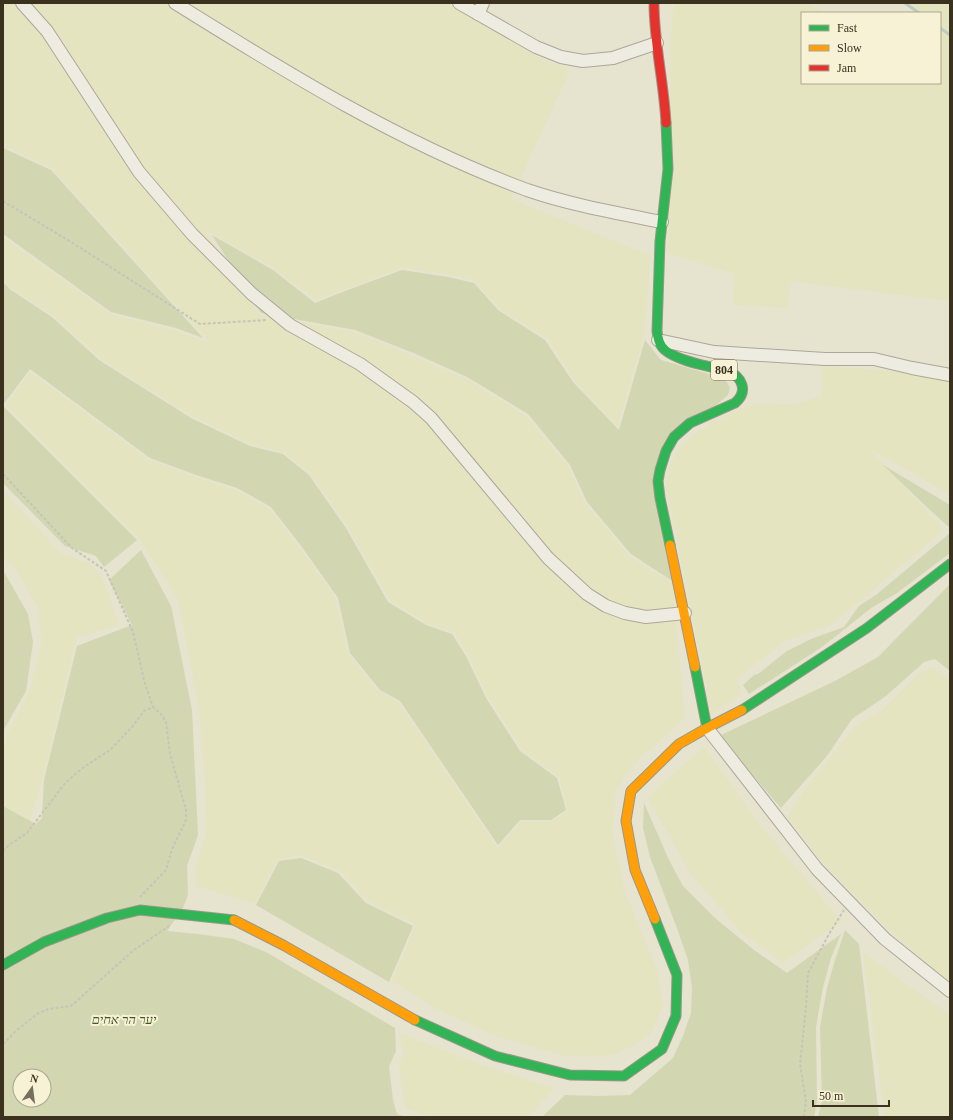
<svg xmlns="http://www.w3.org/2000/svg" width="953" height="1120" font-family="'Times New Roman',Heebo,serif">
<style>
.farmland{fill:#e5e4c0}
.green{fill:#d2d7b2;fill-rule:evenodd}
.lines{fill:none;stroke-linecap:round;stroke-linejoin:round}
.stream{stroke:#bbcdc4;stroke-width:3}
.street-casing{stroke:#aca798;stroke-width:14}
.fast-casing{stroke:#9b9788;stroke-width:11}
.slow-casing{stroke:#9b9788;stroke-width:11}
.jam-casing{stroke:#9b9788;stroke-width:11}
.path{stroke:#c7c4b8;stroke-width:2;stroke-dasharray:3 2;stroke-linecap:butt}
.street{stroke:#eeece1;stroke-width:12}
.fast{stroke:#30b455;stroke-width:9}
.slow{stroke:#ff9f0a;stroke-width:9}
.jam{stroke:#e5322d;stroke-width:9}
.labels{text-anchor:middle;stroke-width:4;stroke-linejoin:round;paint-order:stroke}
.shield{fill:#f7f2d6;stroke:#736b56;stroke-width:1}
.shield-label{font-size:12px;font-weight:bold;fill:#3b311f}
.park-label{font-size:13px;font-style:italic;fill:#445825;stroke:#f7f2d6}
</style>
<rect width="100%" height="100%" fill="#e6e3cf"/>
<g class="farmland">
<path d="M3 3H447L540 58 570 70 511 199 651 256 643 339 618 426 575 381 547 338 499 309 475 281 448 274 402 268 344 289 316 300 274 268 206 230 259 315 354 332 415 357 466 379 526 416 568 466 585 503 629 556 672 583 685 718 637 761 615 792 612 832 625 892 657 970 663 1006 649 1036 615 1055 566 1056 498 1037 433 1007 392 981 416 925 368 901 340 871 301 855 277 859 255 903 195 886 197 862 206 833 205 781 199 708 178 599 139 539 6 405 30 372 149 460 195 477 236 490 269 509 300 548 336 599 348 654 378 691 398 702 498 849 521 822H551L568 811 559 777 522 749 488 697 468 655 454 632 427 623 390 600 348 527 310 473 284 452 251 444 192 416 101 359 53 315 12 289 3 279V237L110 314 176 331 210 343 52 168 3 145Z"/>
<path d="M674 3H808L823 13H802V83H940V31L942 28 940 26V13H919L908 6 911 3H950V301L790 281 787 308 733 305 734 274 668 253 671 33Z"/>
<path d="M822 366 903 372 950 380V494L870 449 944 530 831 625 784 641 737 679 741 695 712 714 666 485 671 462 683 443 710 423 749 405 796 404 822 396Z"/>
<path d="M3 490 60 553 89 563 103 579 119 625 77 637 42 781 29 821 3 805V743L31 688 42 642 38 608 16 569 3 557Z"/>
<path d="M933 667 950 680V983L938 975 876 917 825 865 787 817 801 795 855 726 880 712 920 673Z"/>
<path d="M704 747 760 825 841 921 783 963 741 932 691 874 647 797Z"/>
<path d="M863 953 950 1015V1117H885Z"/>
<path d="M399 1033 487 1067 555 1088 528 1117H430L406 1108 399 1066 404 1052Z"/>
</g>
<g class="green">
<path d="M3 148 51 170 203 338 176 328 111 312 3 234Z"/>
<path d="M212 235 273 270 315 303 345 291 402 270 448 277 474 283 498 310 545 340 573 382 619 430 645 340 661 360 716 376 727 382 730 388 728 395 660 454 674 582 631 554 587 502 570 465 528 414 467 377 416 354 355 330 261 313Z"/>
<path d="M3 282 11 290 52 317 99 360 191 418 250 446 283 454 309 475 346 528 388 602 426 625 452 634 466 656 486 698 520 751 557 778 566 810 551 820H520L498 845 400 701 380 690 350 653 338 598 302 547 271 507 237 488 196 475 150 458 30 369 3 405Z"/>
<path d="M3 406 137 540 104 567 96 556 65 546 3 483Z"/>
<path d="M883 465 950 505V528L930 510Z"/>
<path d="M950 533V553L897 593 871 608 840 633 819 649 749 694 743 685 754 675 758 674 787 651 811 639 844 627 859 606 876 595Z"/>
<path d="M141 550 171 606 192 710 198 835 187 866 188 895 183 908 167 931 198 934 234 939 266 952 395 1028 396 1051 389 1066 393 1100 397 1114 406 1117H3V806L34 823 35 825 42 818 44 780 77 646 132 625 109 580ZM20 1076H44V1100H20Z"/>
<path d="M3 570 28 614 33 642 26 691 3 731Z"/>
<path d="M950 584V671L935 659 924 662 886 696 852 719 827 756 781 808 719 736 835 681 878 657Z"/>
<path d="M644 803 669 860 683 886 715 918 754 950 787 973 841 934 831 958 823 987 816 1027 817 1100 814 1117H542L565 1095 598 1096 630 1095 673 1058 683 1036 691 1013 692 988 688 960 678 931 650 857 643 828Z"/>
<path d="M301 858 338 873 366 903 413 926 389 982 256 905 279 861Z"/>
<path d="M845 930 859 944 879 1117H818L822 1101 820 1027 827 988 835 960Z"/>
</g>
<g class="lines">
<g class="stream">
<path d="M905 3 919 13"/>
<path d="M940 28 950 35"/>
</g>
<defs>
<g id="street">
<path d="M22 3 47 31 139 172 192 234 252 294 290 325 360 364 413 402 431 418 548 558 587 594 606 606 625 613 646 617 685 613"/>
<path d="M175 3C287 73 402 144 527 190 571 205 617 213 662 222"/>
<path d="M459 3 536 47 561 57 583 61 613 58 657 43"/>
<path d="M478 14 483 3"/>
<path d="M658 340 714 352 825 359H874L912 368 950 375"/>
<path d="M707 728 817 869 885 939 950 991"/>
</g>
<g id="fast">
<path d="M666 123 668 169 660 241 657 331C658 338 659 345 665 350 675 359 698 364 711 367 716 368 721 368 726 370 742 376 749 391 735 403L690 423 674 437 666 451 660 470 658 481 660 498 670 545"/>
<path d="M695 667 707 728"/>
<path d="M742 710 867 628 950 564"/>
<path d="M3 965 44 942 107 918 140 910 234 920"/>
<path d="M415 1020 495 1056 570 1075 624 1076 662 1049 676 1016 677 975 655 919"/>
</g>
<g id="slow">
<path d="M670 545 695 667"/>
<path d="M655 919 635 870 626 821 631 791 679 744 707 728 742 710"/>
<path d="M234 920 283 945 415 1020"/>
</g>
<path id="jam" d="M654 3C654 43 664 83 666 123"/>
</defs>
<use href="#street" class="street-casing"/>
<use href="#fast" class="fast-casing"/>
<use href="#slow" class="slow-casing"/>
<use href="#jam" class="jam-casing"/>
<g class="path">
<path d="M3 201 71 242 200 324 267 320"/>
<path d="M3 474 72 548 106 571 133 632 145 684 153 707"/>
<path d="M3 851 9 845 27 833 66 782 84 767 110 750 132 727 144 711 153 707 161 714 166 722 170 754 186 810V820L172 849 166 870 140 897"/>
<path d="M3 1044 16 1031 37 1014 48 1009 71 1006 134 950 169 926"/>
<path d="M804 1117 806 1102 800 1064 806 1007 808 973 829 934 844 910"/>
</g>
<use href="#street" class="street"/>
<use href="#fast" class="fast"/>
<use href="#slow" class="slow"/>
<use href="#jam" class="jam"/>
</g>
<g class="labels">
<rect class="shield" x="711" y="360" width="26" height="20" rx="3"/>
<g class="shield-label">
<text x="724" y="374">804</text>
</g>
<g class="park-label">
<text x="124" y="1024">יער הר אחים</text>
</g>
</g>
<rect width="953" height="1120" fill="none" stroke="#3b311f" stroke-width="8"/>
<rect x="801" y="12" width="140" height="72" fill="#f7f2d6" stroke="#aca58d"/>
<rect x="809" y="25" width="20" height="6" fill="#30b455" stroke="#aca58d"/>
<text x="837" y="32" font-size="12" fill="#3b311f">Fast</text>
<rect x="809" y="45" width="20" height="6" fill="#ff9f0a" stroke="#aca58d"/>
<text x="837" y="52" font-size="12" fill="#3b311f">Slow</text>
<rect x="809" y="65" width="20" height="6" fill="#e5322d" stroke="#aca58d"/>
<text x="837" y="72" font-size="12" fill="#3b311f">Jam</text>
<g transform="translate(32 1088) rotate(14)"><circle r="19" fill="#f7f2d6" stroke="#aca58d"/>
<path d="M0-3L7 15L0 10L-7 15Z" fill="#776f5d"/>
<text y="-6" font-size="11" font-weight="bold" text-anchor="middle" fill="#3b311f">N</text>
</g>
<path d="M813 1100v6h76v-6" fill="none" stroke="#3b311f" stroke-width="2"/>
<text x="819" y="1100" font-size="12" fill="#3b311f" stroke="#f7f2d6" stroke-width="3" paint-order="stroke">50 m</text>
</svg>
